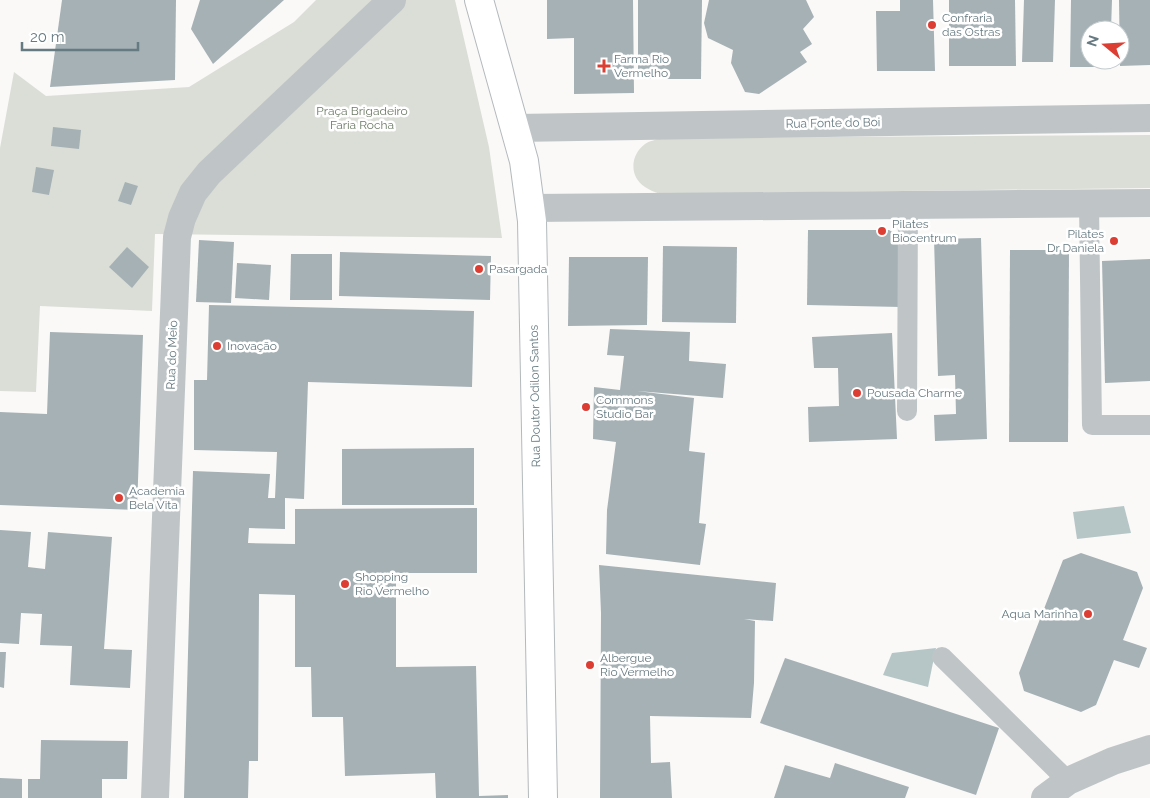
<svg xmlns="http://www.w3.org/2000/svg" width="1150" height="798" font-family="Raleway,sans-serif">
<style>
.green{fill:#dbded7}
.water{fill:#b6c6c7}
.building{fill:#a6b1b5}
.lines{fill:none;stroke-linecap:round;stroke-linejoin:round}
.primary-casing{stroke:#b3b9bc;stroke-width:30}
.lane{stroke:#bfc5c7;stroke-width:20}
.street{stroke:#bfc5c7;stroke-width:28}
.primary{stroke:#fff;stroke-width:28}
.poi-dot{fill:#dd3e34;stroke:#fff;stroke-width:2}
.labels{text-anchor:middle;stroke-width:5;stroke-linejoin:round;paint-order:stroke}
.poi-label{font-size:12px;fill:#667a81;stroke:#fff;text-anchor:start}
.park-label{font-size:12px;fill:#6c7a65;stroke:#fff}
.street-label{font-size:12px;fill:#667a81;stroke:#fff}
</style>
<rect width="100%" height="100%" fill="#faf9f8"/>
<g class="green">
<path d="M316 0H455L489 147 502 238 155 234 152 311 40 306 36 392 0 391V148L14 72 46 96 189 87 294 22Z"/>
<path d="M1150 135V188L660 194C655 192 649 190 645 187 629 177 630 155 645 144 649 141 656 140 660 138Z"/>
</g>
<g class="water">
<path d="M1124 506 1131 533 1077 539 1073 512Z"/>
<path d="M936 648 928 687 883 675 892 653Z"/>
</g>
<g class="building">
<path d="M62 0H176L175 80 50 87Z"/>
<path d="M200 0H284L213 64 191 29Z"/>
<path d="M547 0H633L634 93 574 94V38L547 39Z"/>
<path d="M638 0H702L701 79H638Z"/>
<path d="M709 0H806L814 17 803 29 812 44 800 52 807 62 759 94 745 92 731 63 733 50 708 38 704 23Z"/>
<path d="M900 0H933L935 71H877L876 11H900Z"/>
<path d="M949 0H1015L1016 66H949Z"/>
<path d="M1024 0H1055L1053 62H1022Z"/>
<path d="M1071 0H1112L1111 30H1090V60H1111V67H1070Z"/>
<path d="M1119 0H1150V65L1120 66Z"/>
<path d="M53 127 81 130 79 149 51 146Z"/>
<path d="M36 167 54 170 49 195 32 192Z"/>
<path d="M125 182 138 186 131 205 118 201Z"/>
<path d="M808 230H889L902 238 901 307 807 305Z"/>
<path d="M981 238 987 439 935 441 934 415 956 414 955 375 938 376 934 239Z"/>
<path d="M199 240 234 242 231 303 196 302Z"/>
<path d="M663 246 737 247 736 323 662 322Z"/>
<path d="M127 247 149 267 132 288 109 267Z"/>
<path d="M1010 250H1069L1068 442H1009Z"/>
<path d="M340 252 491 256 490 300 339 296Z"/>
<path d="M291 254H332V300H290Z"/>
<path d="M569 257H648L647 325 568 326Z"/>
<path d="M1150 259V381L1105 383 1102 261Z"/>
<path d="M237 263 271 265 269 300 235 298Z"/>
<path d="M209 305 474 311 472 387 308 382 304 499 285 498V529L249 528 248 543 295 544V509L477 508V573H396V667L476 666 479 796 508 795V798H436L435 773 345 776 343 717H312L311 667H295V595L259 594 258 761H249L248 798H184L193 471 270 474 268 498H275L277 452 194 450V380H207Z"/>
<path d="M610 329 690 332 689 361 726 364 723 398 637 391 694 398 689 451 705 453 699 523 706 524 700 565 606 554 607 510 616 442 593 439 594 387 620 390 624 356 607 355Z"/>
<path d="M50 332 143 335 137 510 0 505V412L47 414Z"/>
<path d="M892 333 897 439 809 442 808 407 839 406 838 368H814L812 337Z"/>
<path d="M474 448V505H342V449Z"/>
<path d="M0 530 31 532 28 567 45 569 48 532 112 537 104 649 132 650 130 688 70 685 72 646 40 645 42 614 21 613 19 644 0 643Z"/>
<path d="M1081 553 1137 572 1143 588 1123 640 1147 648 1139 668 1114 660 1096 705 1081 712 1024 691 1019 673 1063 560Z"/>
<path d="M599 565 776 583 773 621 744 619 755 621 754 683 751 718 650 716 651 763 670 762 672 798H600L601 613Z"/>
<path d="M0 652H6L4 688 0 687Z"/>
<path d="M785 658 999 728 976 795 760 723Z"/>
<path d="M41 740 128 741 127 779H102V798H28V779H40Z"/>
<path d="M835 763 909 787 905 798H774L785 765 830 778Z"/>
<path d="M0 778 22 779V798H0Z"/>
</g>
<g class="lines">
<defs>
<path id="primary" d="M479 0 524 161 532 221 543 798"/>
</defs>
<use href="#primary" class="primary-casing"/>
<g class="lane">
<path d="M1089 204 1092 425H1150"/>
<path d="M907 411 908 206"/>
<path d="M942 657 1068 781"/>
</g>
<g class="street">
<path d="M516 128 1150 118"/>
<path d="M531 208 1150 203"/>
<path d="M155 798 177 237 182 218 193 193 209 173 392 0"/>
<path d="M1045 798 1068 781 1113 761 1150 749"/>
</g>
<use href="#primary" class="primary"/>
</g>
<g class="poi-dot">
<circle cx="932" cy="25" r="5"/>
<path d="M601.5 58.5h5v5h5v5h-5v5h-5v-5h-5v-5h5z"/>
<circle cx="882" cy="231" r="5"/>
<circle cx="1114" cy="241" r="5"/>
<circle cx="479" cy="269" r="5"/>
<circle cx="217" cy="346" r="5"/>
<circle cx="857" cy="393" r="5"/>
<circle cx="586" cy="407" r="5"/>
<circle cx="119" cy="498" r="5"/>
<circle cx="345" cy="584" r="5"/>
<circle cx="1088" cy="614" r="5"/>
<circle cx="590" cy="665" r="5"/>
</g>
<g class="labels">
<g class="poi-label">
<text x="942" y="22">Confraria<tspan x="942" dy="14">das Ostras</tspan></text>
<text x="614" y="63">Farma Rio<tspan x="614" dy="14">Vermelho</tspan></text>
<text x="892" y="228">Pilates<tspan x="892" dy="14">Biocentrum</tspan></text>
<text x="1104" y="238" text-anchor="end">Pilates<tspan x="1104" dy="14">Dr Daniela</tspan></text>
<text x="489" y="273">Pasargada</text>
<text x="227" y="350">Inovação</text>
<text x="867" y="397">Pousada Charme</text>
<text x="596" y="404">Commons<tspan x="596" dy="14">Studio Bar</tspan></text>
<text x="129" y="495">Academia<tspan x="129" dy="14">Bela Vita</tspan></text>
<text x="355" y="581">Shopping<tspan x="355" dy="14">Rio Vermelho</tspan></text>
<text x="1078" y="618" text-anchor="end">Aqua Marinha</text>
<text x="600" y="662">Albergue<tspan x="600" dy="14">Rio Vermelho</tspan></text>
</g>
<g class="park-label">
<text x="362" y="115">Praça Brigadeiro<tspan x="362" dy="14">Faria Rocha</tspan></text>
</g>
<g class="street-label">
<text transform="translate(833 123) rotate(-1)" y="4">Rua Fonte do Boi</text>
<text transform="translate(172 355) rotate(-88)" y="4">Rua do Meio</text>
<text transform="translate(535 396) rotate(-91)" y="4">Rua Doutor Odilon Santos</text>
</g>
</g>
<g transform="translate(1105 45) rotate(288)"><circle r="24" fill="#ffffff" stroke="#c2cacd"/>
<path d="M0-4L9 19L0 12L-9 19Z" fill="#dd3e34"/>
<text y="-8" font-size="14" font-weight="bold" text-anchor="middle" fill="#667a81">N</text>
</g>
<path d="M22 42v8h116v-8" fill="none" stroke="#667a81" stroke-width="2.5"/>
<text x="30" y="42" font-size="15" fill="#667a81" stroke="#ffffff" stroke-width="4" paint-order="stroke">20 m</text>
</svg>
